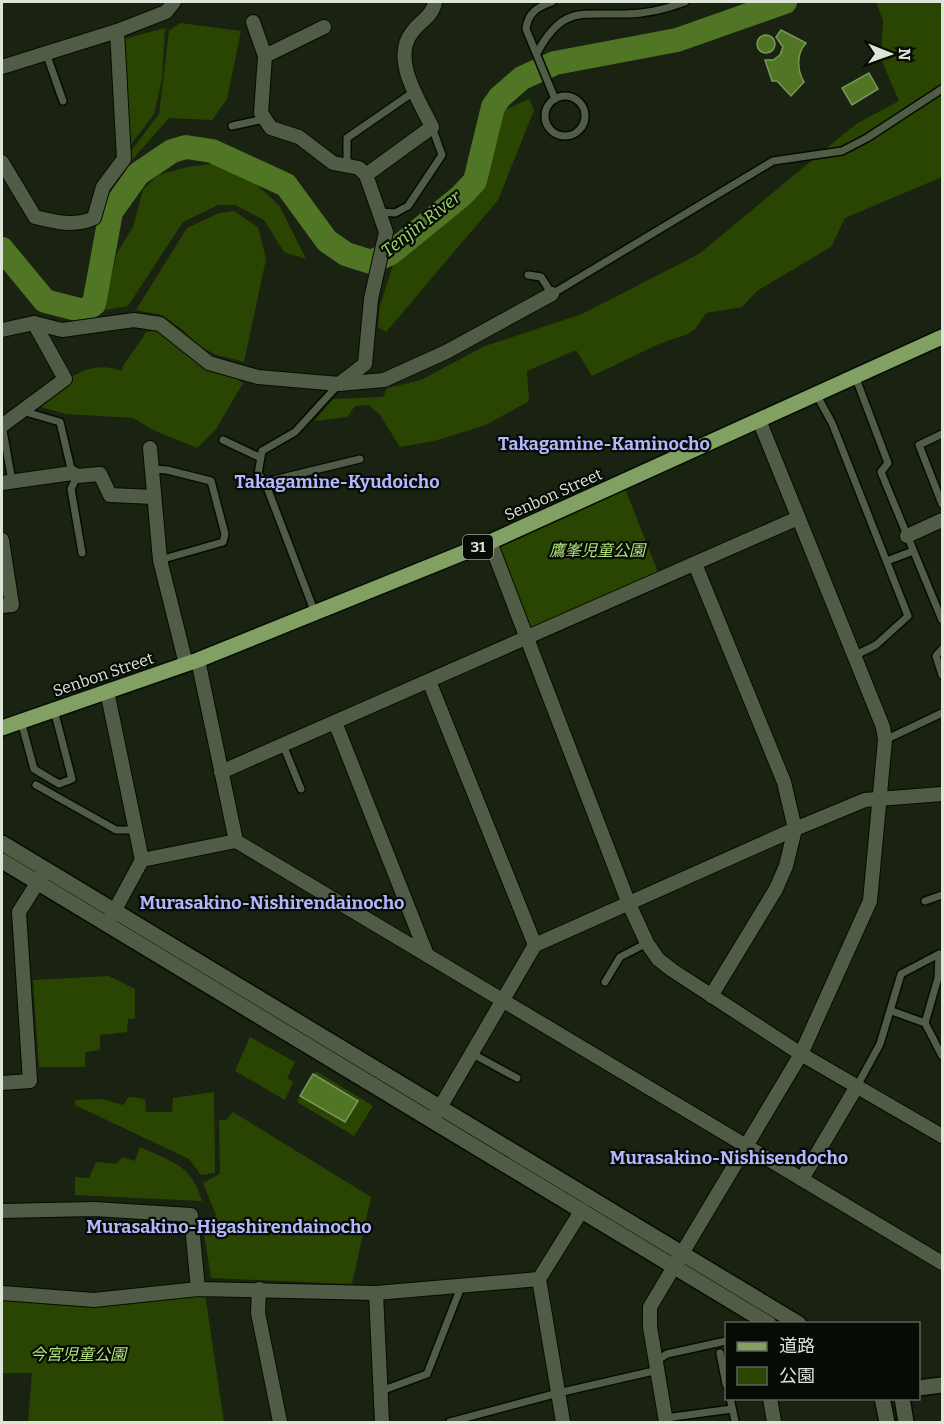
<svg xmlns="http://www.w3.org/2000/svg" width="944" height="1424" font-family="Bitter,'Noto Sans JP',serif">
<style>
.green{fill:#2a4502}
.water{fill:#507524;stroke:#7a965a;stroke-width:1.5}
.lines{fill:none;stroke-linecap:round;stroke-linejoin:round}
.river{stroke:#507524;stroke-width:24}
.service-casing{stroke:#050c01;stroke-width:10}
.minor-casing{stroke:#050c01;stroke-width:16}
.tertiary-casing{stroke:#050c01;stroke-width:18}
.primary-casing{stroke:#050c01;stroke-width:18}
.service{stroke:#515c47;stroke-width:7}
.minor{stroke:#515c47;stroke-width:14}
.tertiary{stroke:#515c47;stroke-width:15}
.primary{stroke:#81a063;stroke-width:15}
.labels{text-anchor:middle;stroke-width:4.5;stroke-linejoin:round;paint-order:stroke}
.shield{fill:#070b05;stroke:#9da399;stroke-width:1.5}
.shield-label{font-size:15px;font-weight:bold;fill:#dde4d8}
.street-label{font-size:16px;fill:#dde4d8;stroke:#070b05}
.park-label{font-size:16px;font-style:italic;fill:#afe479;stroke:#070b05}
.water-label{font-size:18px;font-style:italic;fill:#a4d86e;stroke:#070b05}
.neighbourhood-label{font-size:18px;font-weight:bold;fill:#b2b7fe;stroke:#070b05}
</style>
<rect width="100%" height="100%" fill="#1a2311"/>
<g class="green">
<path d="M876 2H942V177L845 218 831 247 758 290 742 307 706 313 696 328 688 334 659 344 592 376 576 350 527 371 529 401 486 425 434 441 400 447 380 415 369 405 355 406 347 417 314 421 333 399 383 397 387 388 421 380 485 346 582 314 699 254 856 124 899 101 881 59 883 20Z"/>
<path d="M180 23 241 31 227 99 212 120 169 118 131 161V151L159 114 169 31Z"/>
<path d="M165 28 162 79 154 114 129 147 124 39Z"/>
<path d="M529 99 534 110 498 200 386 332 378 327 380 306 393 265 418 239 477 185 498 113Z"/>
<path d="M212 164 244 173 279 205 306 259 284 252 264 220 235 205H218L183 222 128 306 106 310 107 294 117 253 133 227 143 190 158 175 187 167Z"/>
<path d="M234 211 258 227 266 259 244 362 217 355 200 347 183 330 162 315 136 310 187 228 219 213Z"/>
<path d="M158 330 243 383 216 429 197 448 153 430 133 418 66 414 34 405C59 385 88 357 121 371 127 356 139 346 146 332Z"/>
<path d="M624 486 659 575 531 628 526 623 500 550 503 540Z"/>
<path d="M109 976 135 989V1018L128 1019 127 1032 100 1035V1050L85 1052V1067H39L33 980Z"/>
<path d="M250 1037 295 1062 287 1078 293 1082 285 1100 235 1071Z"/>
<path d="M316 1071 373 1106 354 1136 297 1102Z"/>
<path d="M214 1092 215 1173 201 1175 189 1159 75 1105V1100L102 1099 123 1105 129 1097 145 1099 146 1112H172L173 1098Z"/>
<path d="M233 1112 371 1197 352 1284 211 1278 203 1227 216 1215 203 1183 220 1174 219 1120H226Z"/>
<path d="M140 1147C172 1162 191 1164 202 1201L75 1195V1177L89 1178 96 1162 117 1164 122 1157 135 1161Z"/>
<path d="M205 1294 224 1422H28L32 1373H2V1298Z"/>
</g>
<g class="water">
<path d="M781 30 806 43C796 54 797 70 804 82L791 96 777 81H772L765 60H773L780 55 783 47 776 37Z"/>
<circle cx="766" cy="44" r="9"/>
<path d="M869 73 878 89 852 105 842 88Z"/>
<path d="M313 1074 358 1101 345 1122 300 1096Z"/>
</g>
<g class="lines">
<path class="river" d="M2 249 45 301 84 311 94 304 111 212 138 174 172 151 186 147 212 151 286 185 327 241 346 254 371 262 391 253 461 196 475 181 493 107 500 97 522 78 555 63 677 40 785 2"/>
<defs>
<g id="service">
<path d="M552 2C537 7 528 13 526 29L555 99"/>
<path d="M46 53 63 101"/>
<path d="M537 53C562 6 580 15 626 14 647 14 666 9 685 2"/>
<circle cx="565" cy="116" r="20"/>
<path d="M232 126 264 119"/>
<path d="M347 166V138L415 91"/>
<path d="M380 212 395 213 408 206 442 155 432 127"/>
<path d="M528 275 541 277 552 294 773 161 842 151 867 138 942 89"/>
<path d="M855 376 888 463 881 472 942 620"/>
<path d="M816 394 832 423 908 616 876 645 856 655"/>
<path d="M22 411 60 422 72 473"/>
<path d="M2 425 12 481"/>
<path d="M942 434 919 445 942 504"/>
<path d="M223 440 259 457"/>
<path d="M153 469 167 470 211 481 225 534 223 542 160 560"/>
<path d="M77 476 71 489 82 553"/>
<path d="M265 482 360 459"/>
<path d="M887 561 913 551"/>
<path d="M315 613 265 482 258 474 262 451 295 432 338 385"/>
<path d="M942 649 936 656 942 675"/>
<path d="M21 721 34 769 59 784 72 779 54 710"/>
<path d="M885 740 942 713"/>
<path d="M283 745 301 789"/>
<path d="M36 785 116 830H136"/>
<path d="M925 901 942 895"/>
<path d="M605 982 620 957 647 943"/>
<path d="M892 1011 925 1023"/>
<path d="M471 1053 517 1078"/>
<path d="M857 1086 880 1044 901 974 939 954 938 978 925 1023 942 1056"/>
<path d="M720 1353 726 1384"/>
<path d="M656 1361 667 1354 726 1341"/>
<path d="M381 1391 427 1374 461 1287"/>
<path d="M730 1398 735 1421"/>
<path d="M665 1418 732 1409"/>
<path d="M450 1422 558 1393 658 1370"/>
</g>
<g id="minor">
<path d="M253 22 265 56 261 113 271 128 299 137 333 163 359 168 366 175"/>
<path d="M265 56 324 27"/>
<path d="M2 67 117 31 166 12 174 2"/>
<path d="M2 162 35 217C55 222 75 227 94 218L103 187 124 159 117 31"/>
<path d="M2 330 34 323"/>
<path d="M339 384 365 364 371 299 386 232 366 175 432 127C419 100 390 58 413 31 422 20 433 15 435 2"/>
<path d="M3 425 65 379 34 323 62 330 134 320 160 324 209 363 258 377 339 384 384 380 446 352 552 294"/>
<path d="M150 448 160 560 186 664"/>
<path d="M2 483 72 473 77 476 100 474 110 495 154 497"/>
<path d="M907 536 942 520"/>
<path d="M2 540 12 605 2 606"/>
<path d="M490 542 629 904 647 943 658 959 672 970 801 1054 942 1136"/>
<path d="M695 564 784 782 795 829 786 866 776 889 711 996"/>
<path d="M198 660 236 841"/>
<path d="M429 681 535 945"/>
<path d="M107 691 142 860 236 841 942 1263"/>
<path d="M335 722 427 955"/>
<path d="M221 772 798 518"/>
<path d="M110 919 142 860"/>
<path d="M2 1083 30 1081 19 912 43 874"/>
<path d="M435 1116 535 945 795 829 865 800 942 794"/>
<path d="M802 1179 857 1086"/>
<path d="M2 1211 94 1209 191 1215 198 1289"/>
<path d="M259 1289 258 1313 280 1422"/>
<path d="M2 1293 94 1300 198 1289 376 1293 539 1279"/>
<path d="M376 1293 382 1422"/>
<path d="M770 1398 774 1422"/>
<path d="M563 1422 539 1279 582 1210"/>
<path d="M666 1422 650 1327V1307L801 1054 870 901 885 740 883 727 759 420"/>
</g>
<g id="tertiary">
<path d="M2 843 799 1324"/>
<path d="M2 861 769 1324"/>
<path d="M918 1388 942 1385"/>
<path d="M882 1398 887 1422"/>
<path d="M902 1398 906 1422"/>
</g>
<path id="primary" d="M2 728 198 660 490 542 942 337"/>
</defs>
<use href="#service" class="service-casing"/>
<use href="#minor" class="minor-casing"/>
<use href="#tertiary" class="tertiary-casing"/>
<use href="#primary" class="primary-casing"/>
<use href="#service" class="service"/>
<use href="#minor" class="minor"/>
<use href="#tertiary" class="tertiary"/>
<use href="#primary" class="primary"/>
</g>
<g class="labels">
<rect class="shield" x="463" y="535" width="30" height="24" rx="4.5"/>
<g class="shield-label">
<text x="478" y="552">31</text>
</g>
<g class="street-label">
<text transform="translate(553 494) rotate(-24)" y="6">Senbon Street</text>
<text transform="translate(103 674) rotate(-19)" y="6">Senbon Street</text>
</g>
<g class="park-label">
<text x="597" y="556">鷹峯児童公園</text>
<text x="78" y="1360">今宮児童公園</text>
</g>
<g class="water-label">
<text transform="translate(421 224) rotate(-38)" y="6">Tenjin River</text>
</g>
<g class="neighbourhood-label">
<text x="604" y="450">Takagamine-Kaminocho</text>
<text x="337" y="488">Takagamine-Kyudoicho</text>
<text x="272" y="909">Murasakino-Nishirendainocho</text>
<text x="729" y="1164">Murasakino-Nishisendocho</text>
<text x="229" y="1233">Murasakino-Higashirendainocho</text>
</g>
</g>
<rect width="944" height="1424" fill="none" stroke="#dde4d8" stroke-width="6"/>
<rect x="725" y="1322" width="195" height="78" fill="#070b05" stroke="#5d6259" stroke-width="1.5"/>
<rect x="737" y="1342" width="30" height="9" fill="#81a063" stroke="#5d6259" stroke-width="1.5"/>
<text x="779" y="1352" font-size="18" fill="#dde4d8">道路</text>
<rect x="737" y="1367" width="30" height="18" fill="#2a4502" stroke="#5d6259" stroke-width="1.5"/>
<text x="779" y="1382" font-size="18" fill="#dde4d8">公園</text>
<g transform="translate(890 54) rotate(91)" stroke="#070b05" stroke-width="4.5" paint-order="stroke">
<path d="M0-4.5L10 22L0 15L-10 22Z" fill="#dde4d8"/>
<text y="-9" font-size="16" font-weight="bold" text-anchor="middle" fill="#dde4d8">N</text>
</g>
</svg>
